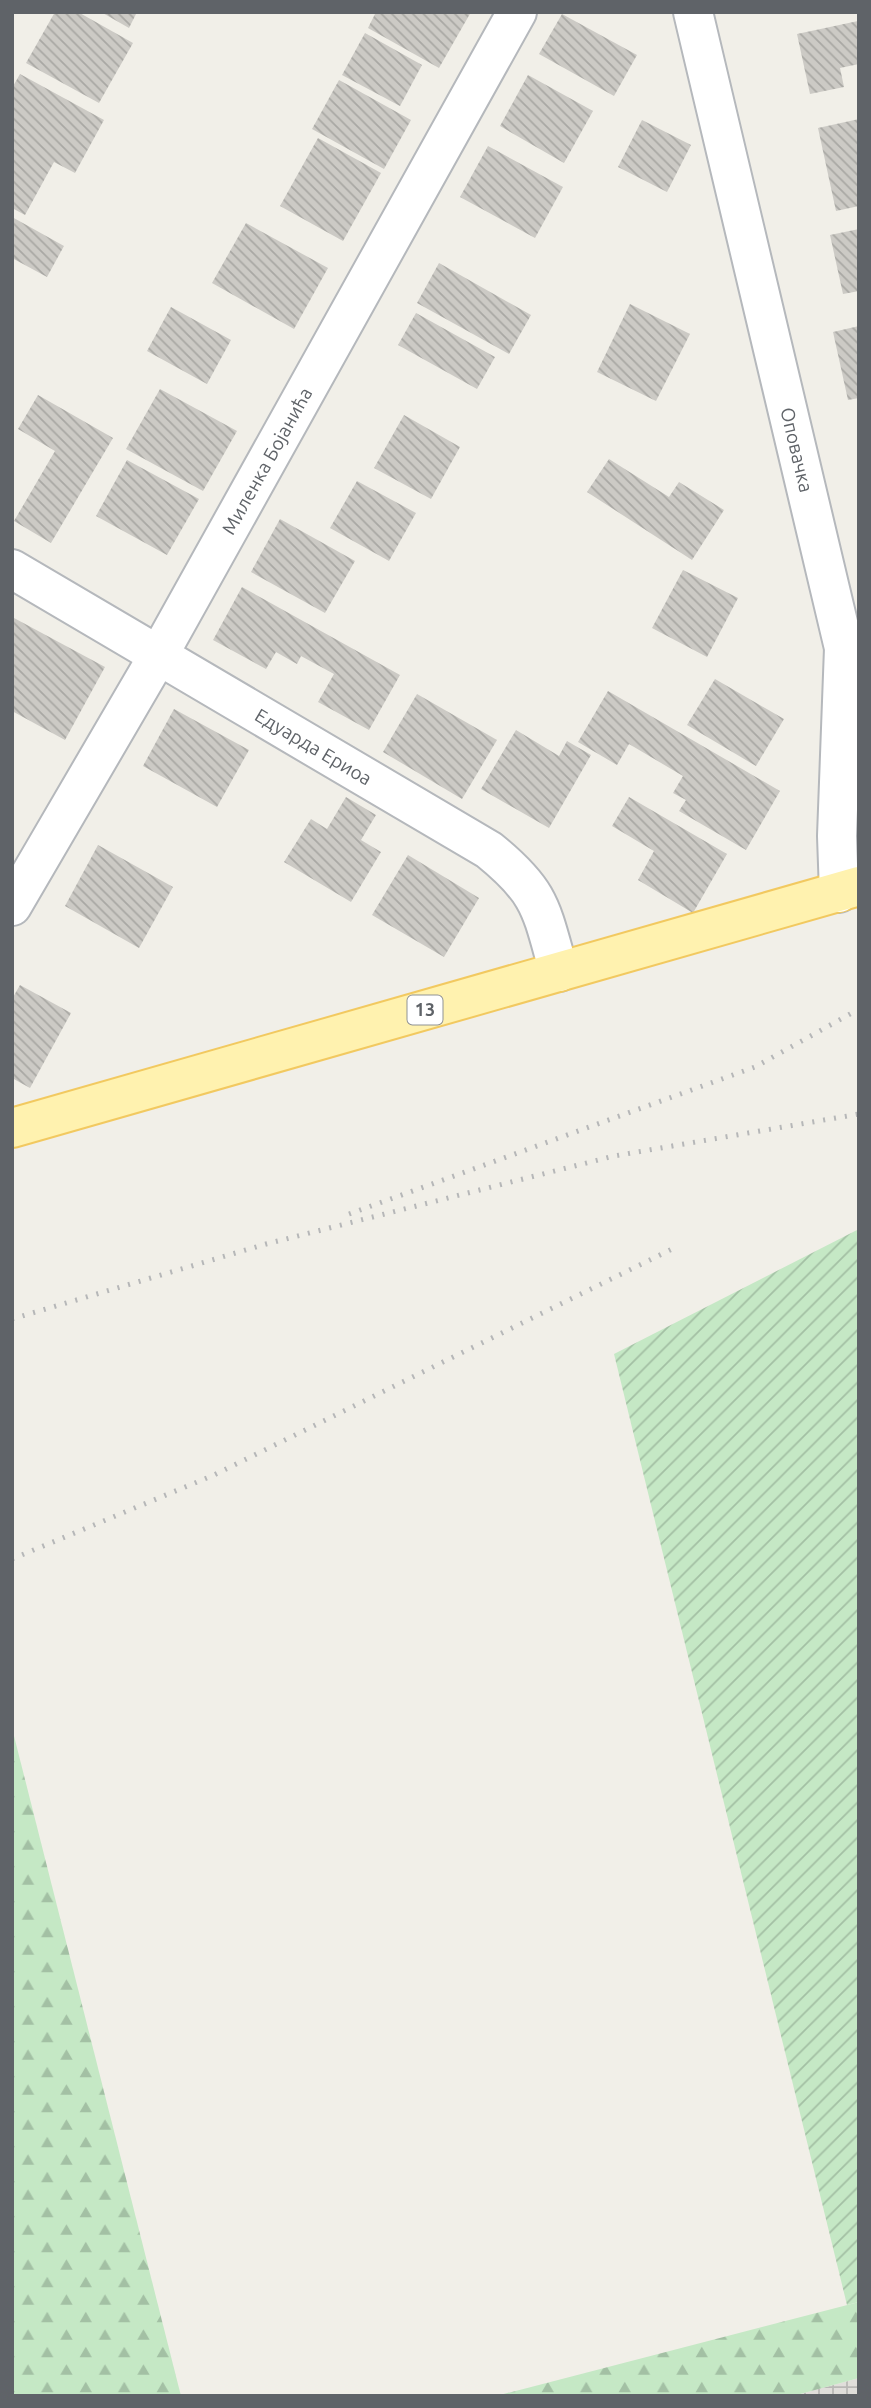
<svg xmlns="http://www.w3.org/2000/svg" width="871" height="2408" font-family="Ubuntu,sans-serif">
<style>
.industrial{fill:url(#industrial-grid)}
.forest{fill:url(#forest-firs)}
.garden{fill:url(#garden-furrows)}
.building{fill:url(#building-back-hatch)}
.lines{fill:none;stroke-linecap:round;stroke-linejoin:round}
.minor-casing{stroke:#b5b8bc;stroke-width:42}
.major-casing{stroke:#f2c960;stroke-width:42}
.minor{stroke:#fff;stroke-width:38}
.major{stroke:#fff2af;stroke-width:38}
.rail{stroke:#b6b7b8;stroke-width:5;stroke-dasharray:2 9;stroke-linecap:butt}
.labels{text-anchor:middle;stroke-width:7;stroke-linejoin:round;paint-order:stroke}
.shield{fill:#fff;stroke:#8f9295;stroke-width:2}
.shield-label{font-size:18px;font-weight:bold;fill:#5f6368}
.street-label{font-size:19px;fill:#5f6368;stroke:#fff}
</style>
<defs>
<pattern id="industrial-grid" width="8" height="8" patternUnits="userSpaceOnUse" patternTransform="scale(1.75)"><rect width="8" height="8" fill="#e0deda"/><path d="M0 4h8M4 0v8" fill="none" stroke="#b9b8b5"/></pattern>
<pattern id="forest-firs" width="22" height="20" patternUnits="userSpaceOnUse" patternTransform="scale(1.75)"><rect width="22" height="20" fill="#c5e8c5"/><path d="M5 1l3.5 6h-7zM16 11l3.5 6h-7z" fill="#a3c0a4"/></pattern>
<pattern id="garden-furrows" width="10" height="10" patternUnits="userSpaceOnUse" patternTransform="scale(1.75)"><rect width="10" height="10" fill="#c5e8c5"/><path d="M-1 1l2-2M0 10L10 0M9 11l2-2" fill="none" stroke="#a3c0a4"/></pattern>
<pattern id="building-back-hatch" width="6" height="6" patternUnits="userSpaceOnUse" patternTransform="scale(1.75)"><rect width="6" height="6" fill="#cccac5"/><path d="M-1 5l2 2M0 0l6 6M5-1l2 2" fill="none" stroke="#a9a8a4"/></pattern>
</defs>
<rect width="100%" height="100%" fill="#f1efe8"/>
<path class="industrial" d="M859 2378V2396H793Z"/>
<g class="forest">
<path d="M12 1728 181 2396H12Z"/>
<path d="M859 2302V2378L793 2396H496Z"/>
</g>
<path class="garden" d="M859 1229V2302L847 2305 614 1354Z"/>
<g class="building">
<path d="M55 12H78L133 43 99 103 26 63Z"/>
<path d="M101 12H137L129 28Z"/>
<path d="M376 12H471L439 68 368 28Z"/>
<path d="M562 14 637 55 614 96 539 54Z"/>
<path d="M858 21 859 64 840 68 844 87 810 94 797 34Z"/>
<path d="M365 33 422 65 400 106 342 75Z"/>
<path d="M20 74 104 120 75 173 54 162 25 215 12 208V88Z"/>
<path d="M528 75 593 111 564 163 500 126Z"/>
<path d="M339 80 411 120 384 169 312 129Z"/>
<path d="M859 119V206L836 211 818 128Z"/>
<path d="M642 120 691 145 667 192 618 167Z"/>
<path d="M318 138 381 173 343 241 280 206Z"/>
<path d="M488 146 563 187 535 238 460 197Z"/>
<path d="M12 217 64 246 47 277 12 258Z"/>
<path d="M246 223 328 268 294 329 212 283Z"/>
<path d="M859 229V291L843 294 830 235Z"/>
<path d="M439 263 531 315 509 354 417 303Z"/>
<path d="M630 304 690 334 656 401 597 372Z"/>
<path d="M171 307 231 340 207 384 147 351Z"/>
<path d="M416 313 495 357 477 389 398 345Z"/>
<path d="M859 326V398L848 400 833 332Z"/>
<path d="M160 389 237 431 203 491 126 449Z"/>
<path d="M38 395 113 438 51 543 14 521 55 451 18 429Z"/>
<path d="M404 415 460 447 431 499 374 468Z"/>
<path d="M609 459 669 497 679 482 724 510 692 560 587 492Z"/>
<path d="M127 460 199 499 167 555 96 516Z"/>
<path d="M357 481 416 513 389 561 330 528Z"/>
<path d="M280 519 355 561 325 613 251 572Z"/>
<path d="M683 570 738 598 707 657 652 628Z"/>
<path d="M242 587 400 675 369 730 318 702 334 674 301 656 297 664 276 652 266 669 213 640Z"/>
<path d="M14 618 105 667 65 740 12 711Z"/>
<path d="M715 679 784 719 756 766 687 725Z"/>
<path d="M608 691 780 791 746 850 679 811 686 800 673 793 683 776 629 744 617 765 578 742Z"/>
<path d="M417 694 497 740 462 799 383 752Z"/>
<path d="M174 709 249 750 217 807 143 766Z"/>
<path d="M516 730 559 756 567 741 591 755 549 828 481 789Z"/>
<path d="M346 797 376 815 361 840 381 852 351 902 284 862 311 819 327 829Z"/>
<path d="M629 797 727 854 693 913 638 880 654 851 612 826Z"/>
<path d="M98 845 173 887 139 948 65 906Z"/>
<path d="M408 855 479 898 444 957 372 915Z"/>
<path d="M20 985 71 1013 30 1088 12 1078V999Z"/>
</g>
<g class="lines">
<defs>
<g id="minor">
<path id="s1" d="M693 12 844 648 837 836 839 893"/>
<path id="s2" d="M12 569 489 850C542 893 541 909 559 972"/>
<path id="s3" d="M12 906 158 656 517 12"/>
</g>
<path id="major" d="M12 1128 859 886"/>
</defs>
<use href="#minor" class="minor-casing"/>
<use href="#major" class="major-casing"/>
<use href="#minor" class="minor"/>
<use href="#major" class="major"/>
<g class="rail">
<path d="M349 1214 755 1067 859 1009"/>
<path d="M12 1319 266 1244 614 1156 859 1114"/>
<path d="M12 1559 214 1475 672 1249"/>
</g>
</g>
<g class="labels">
<rect class="shield" x="407.5" y="995.5" width="35" height="29" rx="5"/>
<g class="shield-label">
<text x="425" y="1016">13</text>
</g>
<g class="street-label">
<text dy="7" stroke="none"><textPath href="#s1" startOffset="450">Оповачка</textPath></text>
<text dy="7" stroke="none"><textPath href="#s3" startOffset="513">Миленка Бојанића</textPath></text>
<text dy="7" stroke="none"><textPath href="#s2" startOffset="350">Едуарда Ериоа</textPath></text>
</g>
</g>
<rect width="871" height="2408" fill="none" stroke="#5f6368" stroke-width="28"/>
</svg>
